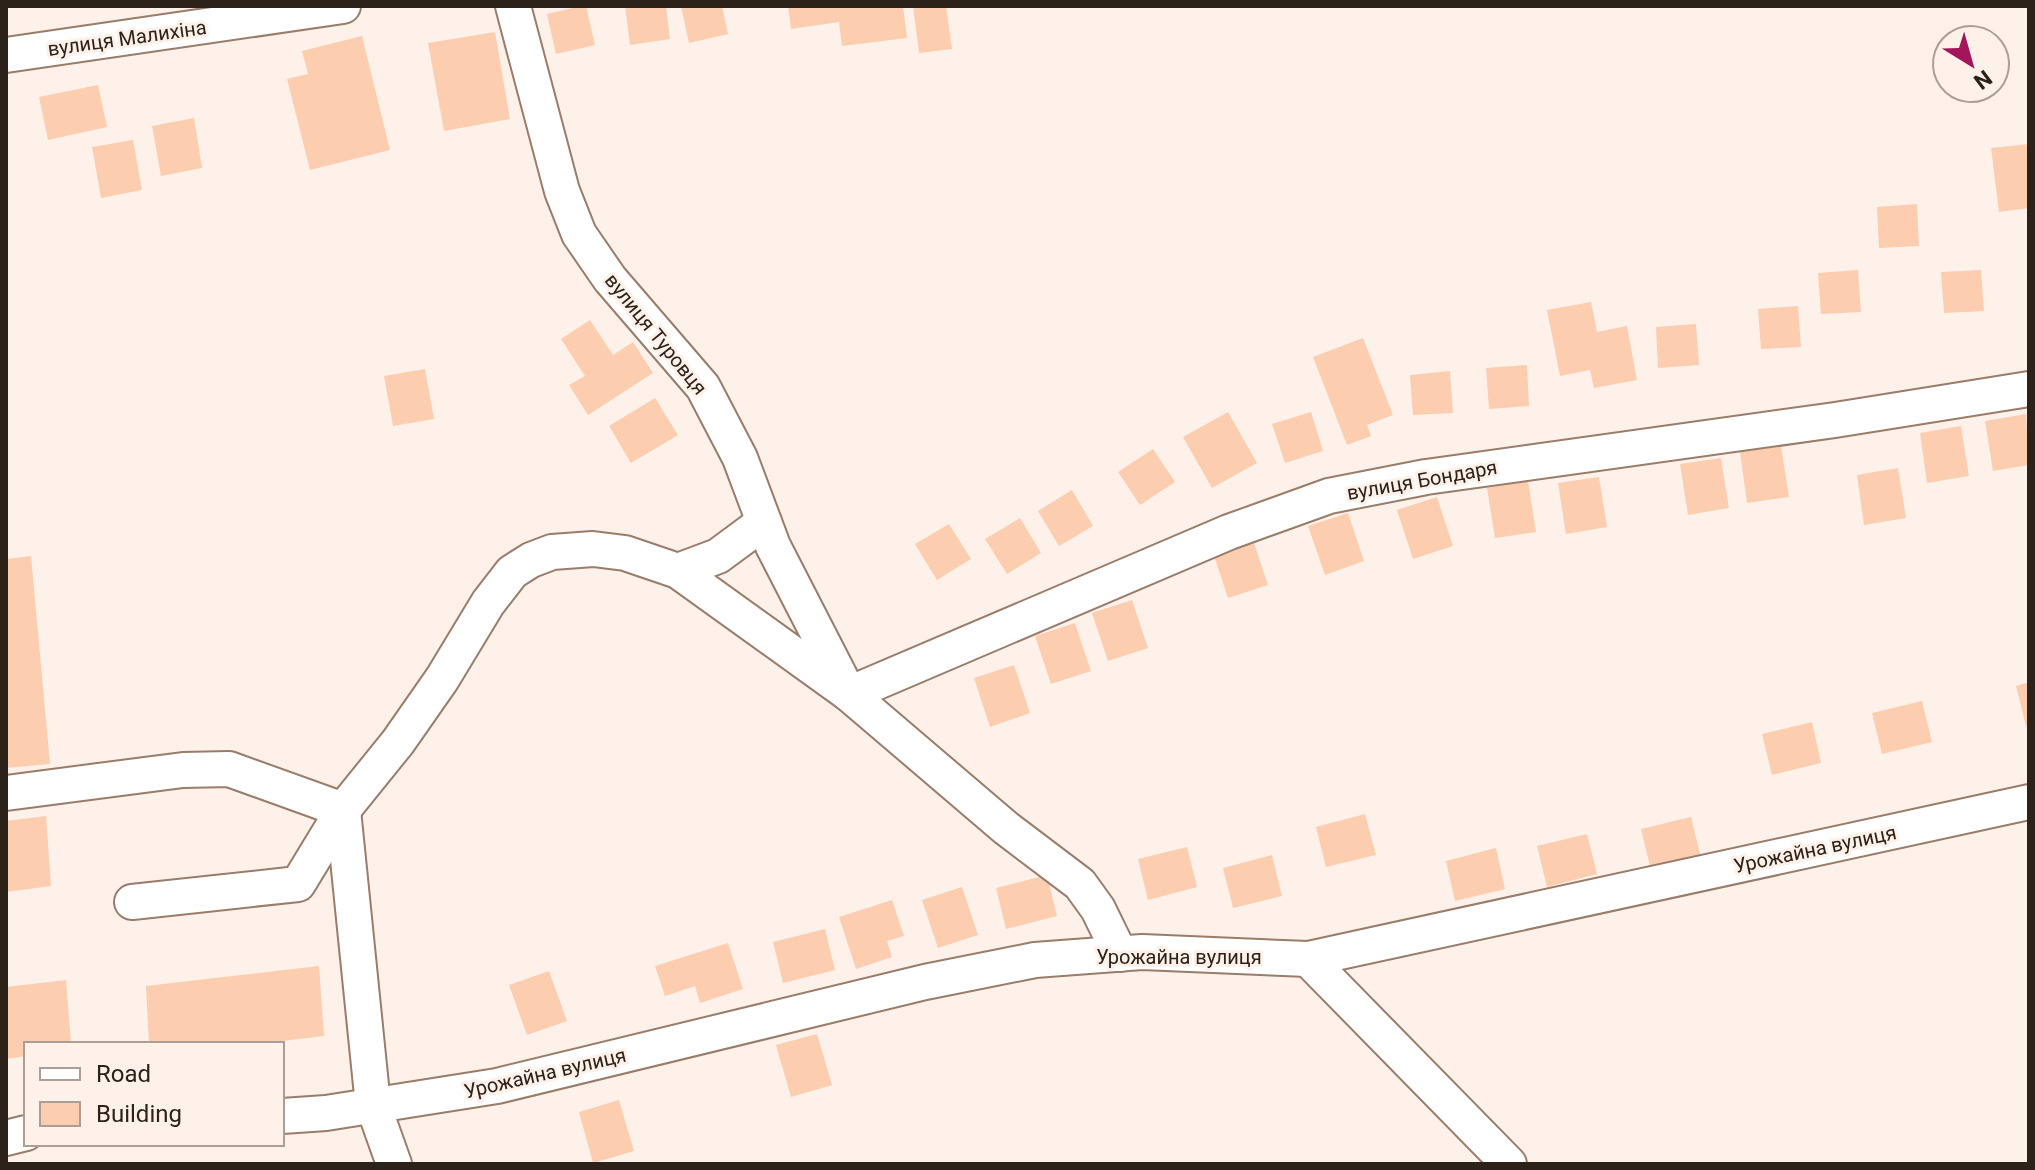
<svg xmlns="http://www.w3.org/2000/svg" width="2035" height="1170" font-family="Roboto,sans-serif">
<style>
.building{fill:#fccdaf}
.lines{fill:none;stroke-linecap:round;stroke-linejoin:round}
.street-casing{stroke:#997c6a;stroke-width:38}
.street{stroke:#fff;stroke-width:34}
.labels{text-anchor:middle;stroke-width:6;stroke-linejoin:round;paint-order:stroke}
.street-label{font-size:20px;fill:#2d221a;stroke:#fef1e9}
</style>
<rect width="100%" height="100%" fill="#fef1e9"/>
<g class="building">
<path d="M581 6H586L595 45 556 54 547 14Z"/>
<path d="M625 6H666L670 39 630 45Z"/>
<path d="M681 6H722L728 34 689 43Z"/>
<path d="M788 6H903L907 38 842 46 839 22 791 29Z"/>
<path d="M913 6H946L952 49 919 53Z"/>
<path d="M495 32 510 119 444 131 428 43Z"/>
<path d="M362 36 390 150 310 170 287 79 308 74 302 51Z"/>
<path d="M98 85 107 127 48 140 39 97Z"/>
<path d="M194 118 202 168 161 176 152 126Z"/>
<path d="M133 140 142 190 101 198 92 147Z"/>
<path d="M2029 144V208L1999 212 1991 148Z"/>
<path d="M1917 204 1919 246 1879 248 1877 207Z"/>
<path d="M1858 270 1861 312 1821 314 1818 273Z"/>
<path d="M1981 270 1984 311 1944 313 1941 272Z"/>
<path d="M1591 302 1597 332 1627 326 1637 380 1594 388 1590 370 1560 376 1547 310Z"/>
<path d="M1798 306 1801 347 1761 349 1758 309Z"/>
<path d="M590 320 613 355 633 342 653 373 588 415 569 385 585 376 561 339Z"/>
<path d="M1696 324 1699 365 1658 368 1656 327Z"/>
<path d="M1363 338 1393 415 1367 425 1371 436 1347 445 1313 357Z"/>
<path d="M1527 365 1529 406 1489 409 1486 368Z"/>
<path d="M425 369 434 419 393 426 384 376Z"/>
<path d="M1450 371 1453 413 1413 415 1410 375Z"/>
<path d="M655 398 678 435 631 463 609 426Z"/>
<path d="M1228 412 1257 463 1212 488 1183 437Z"/>
<path d="M1311 412 1323 451 1285 463 1272 424Z"/>
<path d="M2026 414 2029 465 1993 471 1985 421Z"/>
<path d="M1961 426 1969 476 1927 483 1920 433Z"/>
<path d="M1781 446 1789 497 1747 503 1740 452Z"/>
<path d="M1153 449 1175 482 1140 505 1118 472Z"/>
<path d="M1721 458 1729 508 1688 515 1680 464Z"/>
<path d="M1898 468 1906 518 1864 525 1857 475Z"/>
<path d="M1599 477 1607 527 1566 534 1558 483Z"/>
<path d="M1528 481 1536 532 1495 538 1487 488Z"/>
<path d="M1072 490 1093 526 1059 546 1038 511Z"/>
<path d="M1437 497 1453 546 1413 559 1397 510Z"/>
<path d="M1348 513 1364 561 1325 575 1308 526Z"/>
<path d="M1020 518 1041 553 1007 574 985 539Z"/>
<path d="M949 524 971 559 937 580 915 544Z"/>
<path d="M1252 537 1268 585 1228 598 1212 550Z"/>
<path d="M31 556 50 764 6 768V559Z"/>
<path d="M1132 600 1148 648 1108 661 1092 613Z"/>
<path d="M1075 623 1091 671 1051 684 1035 636Z"/>
<path d="M1014 665 1030 713 990 727 974 678Z"/>
<path d="M2029 682V725L2026 726 2016 686Z"/>
<path d="M1922 701 1932 742 1882 754 1872 713Z"/>
<path d="M1812 722 1821 763 1772 775 1762 734Z"/>
<path d="M1365 814 1376 855 1326 867 1316 827Z"/>
<path d="M46 816 51 886 6 892V821Z"/>
<path d="M1691 817 1701 858 1651 870 1641 829Z"/>
<path d="M1587 834 1597 874 1547 887 1537 846Z"/>
<path d="M1187 847 1197 887 1148 900 1138 859Z"/>
<path d="M1496 848 1505 889 1455 901 1446 861Z"/>
<path d="M1272 855 1282 896 1233 908 1223 868Z"/>
<path d="M1047 875 1057 916 1006 929 996 888Z"/>
<path d="M962 887 978 935 938 948 922 900Z"/>
<path d="M892 900 904 936 887 941 892 957 856 969 839 917Z"/>
<path d="M825 929 835 970 783 983 773 942Z"/>
<path d="M728 943 743 989 700 1003 695 986 665 996 655 966Z"/>
<path d="M319 966 324 1036 258 1044H149L146 986Z"/>
<path d="M549 971 567 1021 527 1035 509 985Z"/>
<path d="M66 980 71 1044H26V1056L6 1059V987Z"/>
<path d="M817 1034 832 1085 791 1097 776 1045Z"/>
<path d="M619 1100 634 1151 593 1163 579 1112Z"/>
</g>
<g class="lines">
<defs>
<g id="street">
<path d="M513 6 562 191 579 234 610 279 703 387 740 458 773 546 849 694 1229 532 1329 496 1426 477 1835 420 2029 389"/>
<path d="M6 55 343 6"/>
<path d="M678 571 718 556 764 522"/>
<path d="M6 793 183 770 229 769 343 810 373 1105 394 1164"/>
<path d="M132 902 298 884 343 810 398 742 442 679 488 603 512 572 531 560 552 552 593 549 625 553 678 571 849 694 1006 828 1080 884 1098 909 1120 954"/>
<path d="M1308 959 1509 1164"/>
<path d="M282 1116 326 1113 497 1086 925 982 1035 960 1142 952 1308 959 2029 802"/>
<path d="M6 1138 26 1133"/>
</g>
</defs>
<use href="#street" class="street-casing"/>
<use href="#street" class="street"/>
</g>
<g class="labels">
<g class="street-label">
<text transform="translate(127 38) rotate(-8)" y="7">вулиця Малихіна</text>
<text transform="translate(656 334) rotate(51)" y="7">вулиця Туровця</text>
<text transform="translate(1422 480) rotate(-10)" y="7">вулиця Бондаря</text>
<text transform="translate(1815 849) rotate(-12)" y="7">Урожайна вулиця</text>
<text x="1179" y="964">Урожайна вулиця</text>
<text transform="translate(545 1073) rotate(-13)" y="7">Урожайна вулиця</text>
</g>
</g>
<rect width="2035" height="1170" fill="none" stroke="#2d221a" stroke-width="16"/>
<rect x="24" y="1042" width="260" height="104" fill="#fef1e9" stroke="#aa9e96" stroke-width="2"/>
<rect x="40" y="1068" width="40" height="12" fill="#ffffff" stroke="#aa9e96" stroke-width="2"/>
<text x="96" y="1082" font-size="24" fill="#2d221a">Road</text>
<rect x="40" y="1102" width="40" height="24" fill="#fccdaf" stroke="#aa9e96" stroke-width="2"/>
<text x="96" y="1122" font-size="24" fill="#2d221a">Building</text>
<g transform="translate(1971 64) rotate(143)"><circle r="38" fill="#fef1e9" stroke="#aa9e96" stroke-width="2"/>
<path d="M0-6L14 30L0 20L-14 30Z" fill="#a3165c"/>
<text y="-12" font-size="22" font-weight="bold" text-anchor="middle" fill="#2d221a">N</text>
</g>
</svg>
